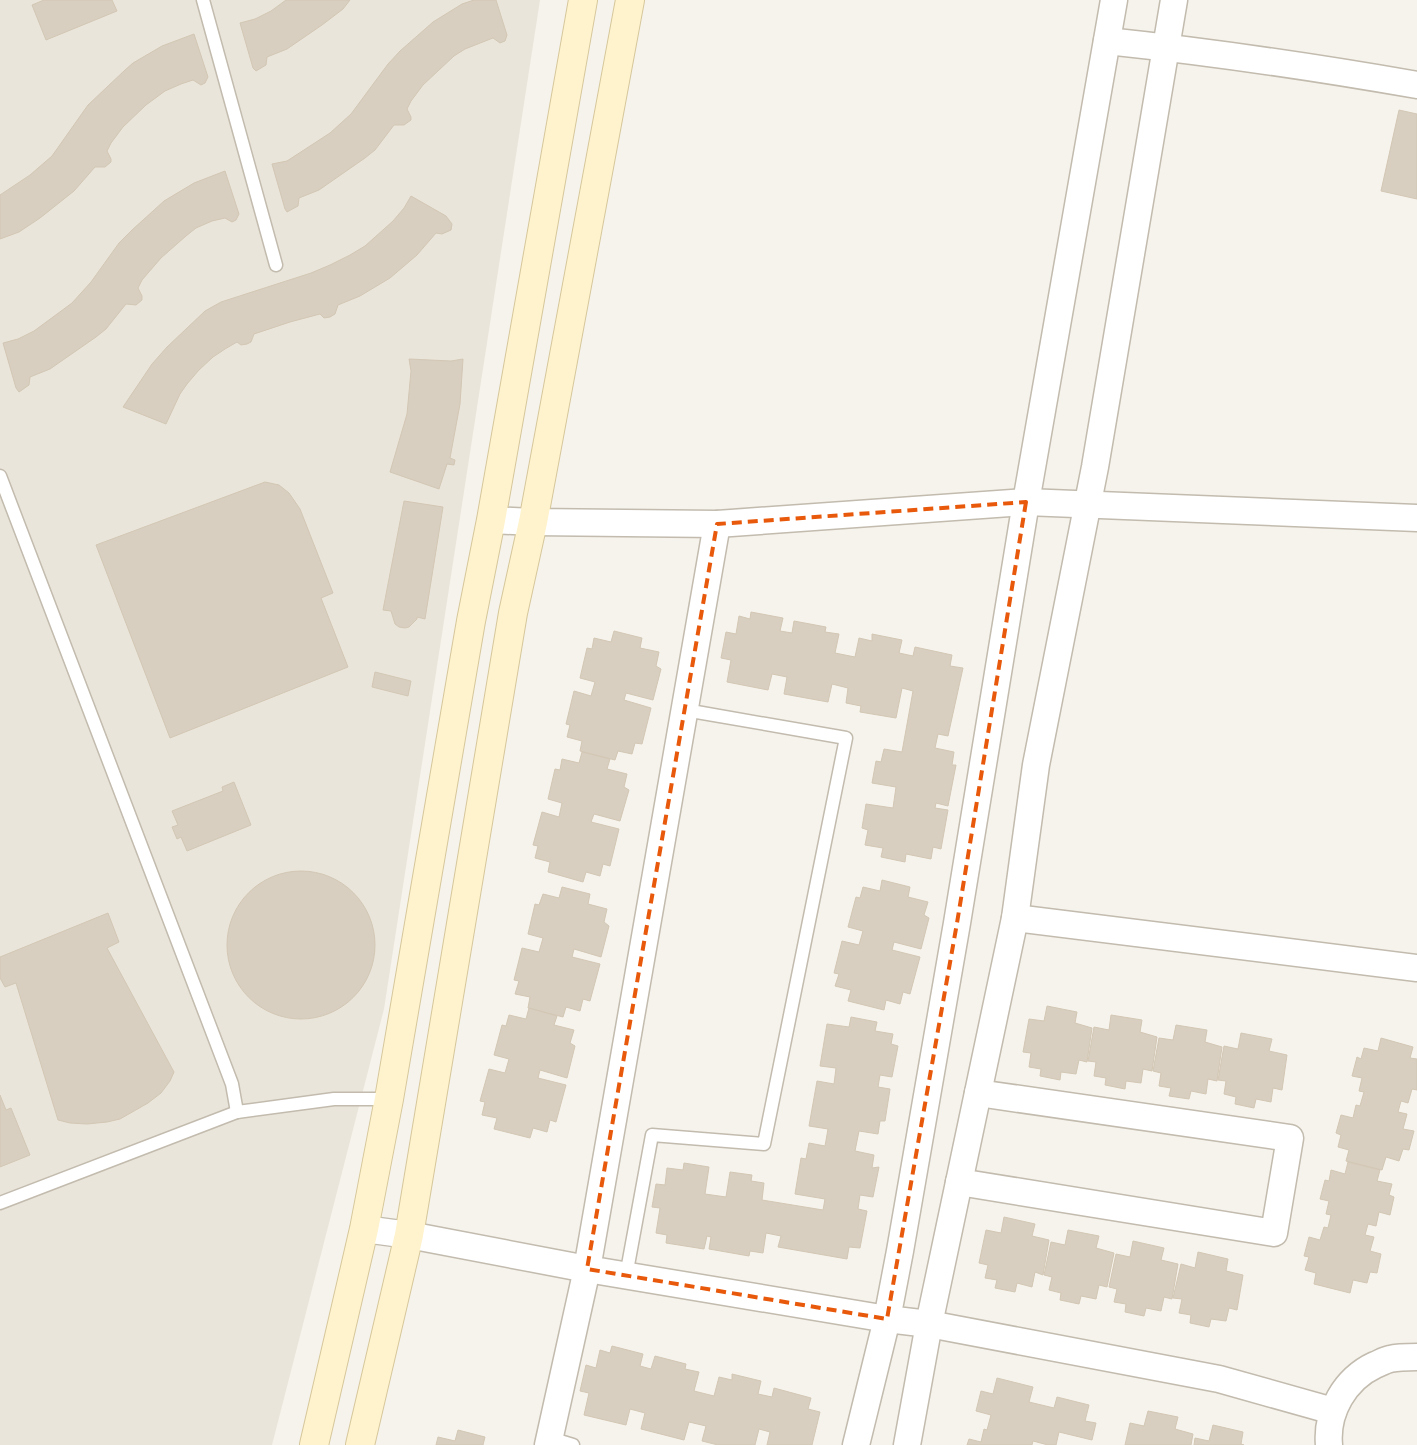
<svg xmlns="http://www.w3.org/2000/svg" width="1417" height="1445" font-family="'Alegreya Sans',sans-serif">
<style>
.residential{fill:#eae5da}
.building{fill:#d8cfc1;stroke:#d3c7b4}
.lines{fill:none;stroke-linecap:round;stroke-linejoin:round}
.service-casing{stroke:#c2bbae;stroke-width:15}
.minor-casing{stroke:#c2bbae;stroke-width:29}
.secondary-casing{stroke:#d6c79b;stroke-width:30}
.service{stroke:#fff;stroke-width:12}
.minor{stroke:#fff;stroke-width:26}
.secondary{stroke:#fff3cd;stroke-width:28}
.marked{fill:none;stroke:#e8590c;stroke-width:4;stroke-dasharray:10 6;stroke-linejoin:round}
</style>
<rect width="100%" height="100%" fill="#f6f3ec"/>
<path class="residential" d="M0 0H540L384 1009 272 1445H0Z"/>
<g class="building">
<path d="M44 0H112L117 11 46 40 32 5Z"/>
<path d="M286 0H350L343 9 322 25 287 49 267 57 266 65 256 71 253 68 240 23 255 19 271 11Z"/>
<path d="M474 0H496L507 35 505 41 500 43 493 38 465 49 454 56 423 85 411 101 407 109 411 117V120L404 125H394L375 150 365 158 319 190 299 198 298 206 287 212 285 209 272 164 287 161 330 133 351 114 388 64 400 51 433 22 462 4Z"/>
<path d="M194 34 208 77 205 83 201 85 193 80 181 84 165 91 146 105 123 127 111 143 107 151 111 159V162L105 167H95L74 191 40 218 19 232 0 239V195L30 175 52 156 88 105 125 70 133 63 162 46Z"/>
<path d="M1399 110 1417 114V199L1381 191Z"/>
<path d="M225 171 239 214 236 220 232 222 225 218 212 221 196 228 186 236 161 258 142 280 138 288 142 296V300L136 305 126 304 106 329 96 337 50 369 30 377 29 385 19 392 16 388 3 343 18 339 34 331 72 303 91 282 119 243 132 230 164 201 194 183Z"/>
<path d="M411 196 446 216 452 224 451 230 442 234 436 233 417 255 390 278 360 296 338 305 335 314 330 317 324 318 320 314 290 322 254 334 251 342 247 344 241 345 237 342 225 349 213 357 199 370 187 384 180 394 166 424 123 407 152 364 167 347 205 311 221 302 311 273 330 265 350 255 365 246 393 221 404 208Z"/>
<path d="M409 359 451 361 463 359 460 404 450 458 455 460 454 465 447 464 439 489 390 472 407 414 411 371Z"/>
<path d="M265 482 279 485 289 493 300 509 333 593 321 598 348 667 170 738 96 545Z"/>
<path d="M404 501 443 507 425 619 417 617V619L409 627 405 628 399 627 395 624 391 611 383 610Z"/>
<path d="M751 612 783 618 780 631 792 633 794 621 826 627 825 632 839 634 835 653 855 657 859 638 872 641V634L902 640 899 653 913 656 915 647 952 655 950 666 963 668 948 736 938 734 935 748 954 752 952 765H956L948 806 936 803 935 808 948 810 941 849 933 847 931 859 906 854 905 862 881 857 883 848 865 845 868 830 862 828 866 804 893 808 896 787 872 783 876 761 881 762 884 749 902 752 913 691 902 688 896 718 860 712 861 706 846 703 848 688 832 684 828 702 784 694 787 677 772 674 768 690 727 682 731 660 721 658 726 632 736 634 739 616 750 619Z"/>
<path d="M614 631 642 638 640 648 659 652 656 666 661 669 653 700 626 693 624 700 651 708 642 744 635 743 632 754 618 751 615 760 580 751 582 741 567 737 570 725 566 724 574 691 591 696 595 682 580 678 587 648 592 649 594 638 611 642Z"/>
<path d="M375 672 411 681 408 696 372 687Z"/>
<path d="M582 752 610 759 607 769 627 774 624 787 629 790 620 821 594 814 591 822 619 829 610 866 603 864 600 876 586 872 583 882 548 872 550 862 535 858 538 846 533 845 542 812 559 817 562 803 548 799 555 769 560 770 562 759 579 763Z"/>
<path d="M234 782 251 825 187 851 181 837 177 839 172 827 178 825 172 811 223 791 222 787Z"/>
<circle cx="301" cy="945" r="74"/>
<path d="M882 880 910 887 908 897 928 902 924 915 929 918 921 949 894 942 892 950 920 957 910 994 903 992 900 1004 886 1000 884 1010 848 1001 851 990 835 986 839 974 834 973 842 941 859 945 863 931 848 927 856 897 860 898 863 887 880 891Z"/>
<path d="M562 887 590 894 588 904 607 909 604 922 609 926 601 957 574 949 572 957 600 964 590 1001 583 999 580 1011 566 1007 563 1017 528 1008 530 997 515 994 519 981 514 980 522 948 539 952 543 938 528 934 535 904 539 905 543 894 559 898Z"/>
<path d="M108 913 119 942 107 948 174 1072 170 1081 161 1093 148 1103 120 1119 107 1122 87 1124 70 1123 58 1120 16 983 5 987 0 978V957Z"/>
<path d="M1047 1006 1077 1012 1075 1023 1092 1028 1087 1062 1079 1060 1076 1074 1061 1072 1060 1080 1040 1076 1041 1069 1029 1067 1031 1053 1023 1052 1029 1019 1044 1021Z"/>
<path d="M529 1008 557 1016 554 1025 574 1030 570 1043 575 1046 567 1078 540 1070 538 1078 566 1085 556 1122 550 1120 547 1132 533 1128 530 1138 494 1129 497 1118 482 1115 485 1102 480 1101 489 1069 505 1073 509 1059 494 1055 502 1025 506 1026 509 1015 526 1019Z"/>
<path d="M1111 1015 1142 1020 1140 1032 1157 1037 1152 1071 1143 1069 1141 1083 1126 1081 1125 1089 1105 1085 1106 1078 1094 1076 1096 1062 1088 1061 1094 1027 1109 1030Z"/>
<path d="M851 1017 877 1022 875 1031 893 1034 891 1044 898 1046 892 1077 880 1075 878 1087 890 1089 885 1121H880L878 1134 859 1131 855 1151 874 1155 872 1168 879 1167 873 1197 860 1195 858 1209 867 1211 860 1248 849 1247 847 1259 778 1247 781 1236 766 1233 763 1253 750 1251 749 1256 709 1249 711 1237 707 1236 704 1249 666 1243 667 1235 656 1233 660 1208 652 1207 656 1184 665 1185 667 1168 683 1170 684 1163 709 1167 705 1194 726 1197 730 1172 752 1175 751 1181 764 1183 762 1200 823 1210 825 1199 795 1194 801 1158 806 1159 809 1143 825 1146 828 1129 809 1126 817 1081 834 1084 836 1068 820 1066 827 1024 849 1027Z"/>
<path d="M1176 1025 1207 1030 1205 1042 1222 1047 1217 1081 1208 1079 1206 1094 1191 1091 1189 1099 1169 1096 1171 1088 1159 1086 1161 1073 1153 1071 1159 1038 1173 1040Z"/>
<path d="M1241 1033 1272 1039 1269 1051 1287 1055 1282 1090 1273 1088 1271 1102 1256 1099 1254 1108 1235 1104 1236 1097 1224 1094 1226 1081 1218 1080 1224 1046 1238 1049Z"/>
<path d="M1381 1038 1413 1047 1410 1058 1417 1059V1090L1412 1089 1408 1103 1401 1101 1398 1112 1407 1114 1403 1129 1414 1131 1409 1150 1403 1149 1399 1161 1386 1157 1382 1170 1346 1161 1349 1150 1338 1147 1341 1135 1336 1133 1341 1115 1353 1118 1356 1105 1360 1106 1364 1092 1359 1091 1362 1078 1352 1076 1357 1057 1361 1059 1364 1048 1378 1051Z"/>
<path d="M0 1095 6 1110 11 1108 30 1155 0 1167Z"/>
<path d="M1348 1162 1380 1170 1377 1181 1392 1184 1389 1195 1394 1197 1390 1215 1379 1212 1376 1226 1368 1224 1365 1235 1374 1237 1370 1251 1381 1254 1377 1273 1370 1272 1367 1283 1353 1280 1350 1293 1314 1284 1316 1273 1305 1270 1309 1257 1304 1256 1309 1237 1320 1240 1324 1227 1328 1228 1331 1215 1326 1214 1329 1201 1320 1199 1325 1180 1329 1181 1331 1170 1345 1174Z"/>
<path d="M1004 1217 1035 1224 1032 1236 1049 1240 1043 1275 1035 1272 1032 1287 1017 1283 1015 1292 995 1288 997 1280 985 1278 988 1265 979 1263 986 1230 1001 1233Z"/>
<path d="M1068 1230 1099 1236 1096 1248 1114 1253 1107 1287 1099 1285 1096 1299 1081 1296 1079 1304 1060 1300 1061 1293 1049 1290 1052 1277 1044 1275 1051 1242 1065 1245Z"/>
<path d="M1133 1241 1164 1248 1161 1260 1178 1264 1172 1299 1164 1297 1161 1311 1146 1308 1144 1316 1125 1312 1126 1304 1114 1302 1117 1289 1109 1287 1116 1254 1130 1257Z"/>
<path d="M1198 1252 1228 1259 1226 1271 1243 1275 1237 1310 1229 1308 1226 1321 1211 1319 1209 1327 1190 1323 1191 1315 1179 1313 1182 1299 1173 1298 1181 1264 1195 1268Z"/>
<path d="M612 1346 643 1354 640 1366 651 1369 655 1356 686 1364 685 1369 699 1372 694 1391 714 1396 719 1377 732 1380V1374L761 1381 758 1394 772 1397 774 1388 811 1398 808 1409 820 1412 812 1445H767L770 1432 759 1429 755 1445H718L702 1441 706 1426 689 1422 684 1440 641 1429 645 1413 630 1409 626 1425 584 1415 589 1393 580 1391 586 1365 596 1368 600 1350 610 1353Z"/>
<path d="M997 1378 1033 1387 1029 1402 1054 1408 1057 1397 1089 1405 1085 1421 1096 1423 1092 1440 1059 1432 1056 1445H1048L1033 1441 1032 1445H967L969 1439 981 1442 984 1429 987 1430 991 1415 976 1411 981 1391 993 1394Z"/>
<path d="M1148 1411 1178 1417 1175 1429 1193 1434 1191 1445H1125L1130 1423 1144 1426Z"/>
<path d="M1213 1425 1243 1432 1241 1444 1244 1445H1194L1195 1438 1209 1441Z"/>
<path d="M458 1430 485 1437 483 1445H436L438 1437 455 1441Z"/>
</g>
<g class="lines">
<defs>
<g id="service">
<path d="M203 0 276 265"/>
<path d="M0 476 232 1084 237 1112"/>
<path d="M0 1203 237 1112 334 1099H389"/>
<path d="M626 1276 652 1135 764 1144 846 738 685 710"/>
<path d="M550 1438 573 1445"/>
</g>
<g id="minor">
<path d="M1107 41C1211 52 1314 67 1417 85"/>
<path d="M491 520 533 522 717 524 1026 502 1417 518"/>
<path d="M1015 918 1417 968"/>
<path d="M959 1182 1274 1233 1290 1138 978 1093"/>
<path d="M364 1229 409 1235 587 1269 887 1319 929 1324 1219 1379 1333 1411"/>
<path d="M548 1445 587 1269 717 524"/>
<path d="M856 1445 887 1319 900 1251 957 923 1026 502 1114 0"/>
<path d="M907 1445 929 1324 1015 918 1036 765 1095 467 1174 0"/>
<path d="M1329 1445C1326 1412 1345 1379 1375 1365 1380 1363 1385 1360 1390 1359 1398 1357 1408 1357 1417 1357"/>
</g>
<g id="secondary">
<path d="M314 1445 364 1229 389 1099 471 621 491 520 583 0"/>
<path d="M360 1445 409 1235 513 613 533 522 630 0"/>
</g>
</defs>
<use href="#service" class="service-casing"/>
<use href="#minor" class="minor-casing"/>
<use href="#secondary" class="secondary-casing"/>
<use href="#service" class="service"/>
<use href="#minor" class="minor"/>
<use href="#secondary" class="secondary"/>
</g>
<path class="marked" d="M1026 502 957 923 887 1319 587 1269 717 524Z"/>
</svg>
